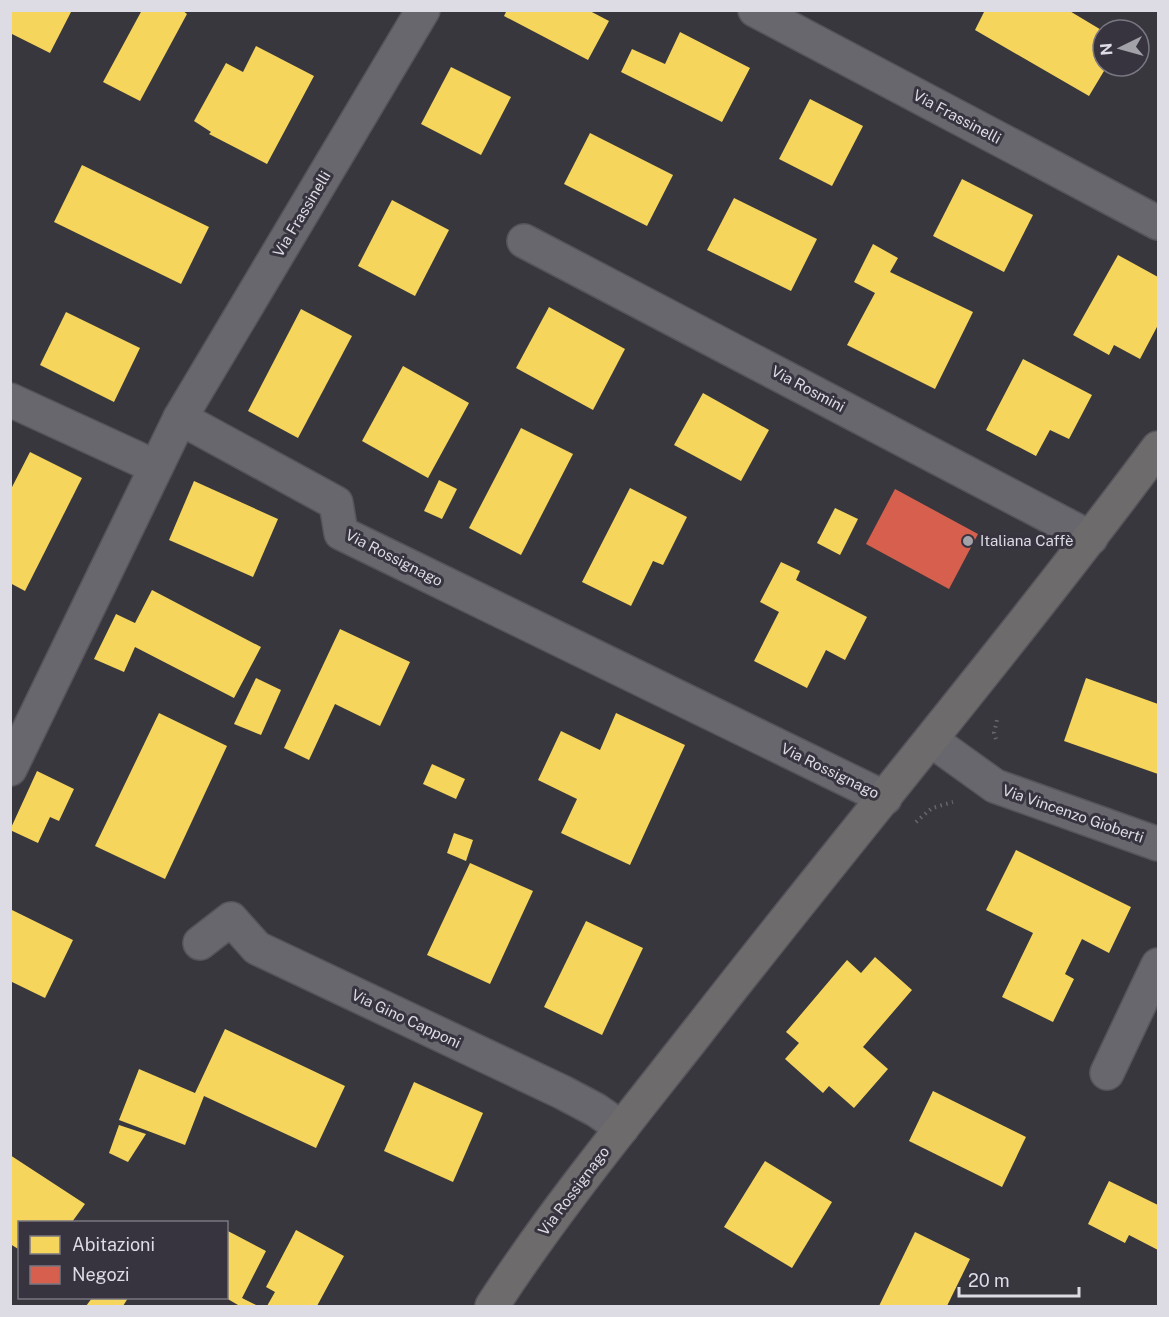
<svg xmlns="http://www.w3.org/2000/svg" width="1169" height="1317" font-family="'Public Sans',sans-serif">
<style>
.homes{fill:#f6d55c}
.shops{fill:#d6604d}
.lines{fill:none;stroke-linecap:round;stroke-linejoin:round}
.street-casing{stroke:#56545a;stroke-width:36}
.secondary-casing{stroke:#56545a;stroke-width:36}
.path{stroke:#67666b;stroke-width:4;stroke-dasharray:1.5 4.5;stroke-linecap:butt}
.street{stroke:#68676d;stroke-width:33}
.secondary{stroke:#6e6b6d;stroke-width:33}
.poi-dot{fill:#a3a2a9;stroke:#373440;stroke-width:2}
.labels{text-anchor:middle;stroke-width:6;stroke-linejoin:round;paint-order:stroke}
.street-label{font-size:15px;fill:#dddbe3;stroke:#373440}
.poi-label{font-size:15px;fill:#dddbe3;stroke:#373440;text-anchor:start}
</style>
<rect width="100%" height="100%" fill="#38373d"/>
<g class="homes">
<path d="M10 10H72L50 53 10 33Z"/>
<path d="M142 10H182L187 14 140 101 103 82Z"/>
<path d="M507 10H588L609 21 588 60 504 16Z"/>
<path d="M985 10H1068L1103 31V66H1107L1089 96 975 30Z"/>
<path d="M680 32 750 68 722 122 621 72 632 49 665 64Z"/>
<path d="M256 46 314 76 267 164 209 134 211 132 194 121 226 63 243 72Z"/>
<path d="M451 67 511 97 481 155 421 124Z"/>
<path d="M810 99 863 126 832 186 779 159Z"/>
<path d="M590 133 673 175 647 226 564 184Z"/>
<path d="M82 165 209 227 181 284 54 222Z"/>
<path d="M962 179 1033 215 1004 272 933 236Z"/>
<path d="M734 198 817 239 791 291 707 250Z"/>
<path d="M392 200 449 230 415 296 358 266Z"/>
<path d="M873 244 898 258 890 272 973 312 935 389 847 345 875 293 854 282Z"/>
<path d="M1118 255 1158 277V325L1140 359 1114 345 1109 355 1073 335Z"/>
<path d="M549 307 625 349 593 410 516 368Z"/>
<path d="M301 309 352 336 298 438 248 411Z"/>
<path d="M66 312 140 348 114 402 40 365Z"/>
<path d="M1023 359 1092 395 1069 439 1050 430 1036 456 986 430Z"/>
<path d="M403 366 469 403 428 478 362 441Z"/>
<path d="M703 393 769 430 741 481 674 445Z"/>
<path d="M521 428 573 454 521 555 469 528Z"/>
<path d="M30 452 82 478 25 591 10 583V491Z"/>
<path d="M439 480 457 489 442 519 424 511Z"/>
<path d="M194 481 278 519 253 577 169 540Z"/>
<path d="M630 488 687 517 663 565 653 561 631 606 582 582Z"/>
<path d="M835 508 858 519 840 555 817 543Z"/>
<path d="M781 562 800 571 796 580 867 617 845 660 826 650 807 688 754 661 779 612 760 602Z"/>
<path d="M152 590 261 647 234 698 135 647 124 672 94 659 116 614 135 623Z"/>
<path d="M340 629 410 662 380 726 335 704 309 760 284 748Z"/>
<path d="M256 678 281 690 261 735 234 724Z"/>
<path d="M1086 678 1158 704V774L1064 741Z"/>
<path d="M159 713 227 746 165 879 95 846Z"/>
<path d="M616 713 685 745 630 865 561 833 577 799 538 780 561 731 600 750Z"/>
<path d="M432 764 465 779 456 799 423 784Z"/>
<path d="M37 771 74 789 59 821 50 817 38 843 10 830Z"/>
<path d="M454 833 473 840 466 861 447 853Z"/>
<path d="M1016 850 1131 907 1109 953 1082 939 1065 974 1074 979 1053 1022 1002 997 1033 933 986 910Z"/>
<path d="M470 863 533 891 490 984 427 955Z"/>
<path d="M10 909 73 940 45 998 10 981Z"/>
<path d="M586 921 643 948 602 1035 544 1007Z"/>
<path d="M875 957 912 990 863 1047 888 1069 854 1108 829 1086 823 1093 785 1059 799 1043 786 1032 847 960 861 973Z"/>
<path d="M225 1029 345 1086 316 1148 204 1096 185 1145 119 1120 139 1069 195 1093Z"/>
<path d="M414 1082 483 1113 453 1182 384 1151Z"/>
<path d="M933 1091 1026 1137 1002 1187 909 1141Z"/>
<path d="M119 1125 146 1134 128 1162 109 1153Z"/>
<path d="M10 1155 85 1204 72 1222H20V1250L10 1244Z"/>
<path d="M765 1161 832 1202 792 1268 724 1227Z"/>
<path d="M1109 1181 1158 1205V1250L1129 1235 1125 1243 1088 1224Z"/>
<path d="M226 1230 266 1251 242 1298 258 1306H237L238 1305 226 1298Z"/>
<path d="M296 1230 344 1256 317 1306H267L275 1292 266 1287Z"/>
<path d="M915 1232 970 1259 947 1306H879Z"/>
<path d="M92 1298H128L123 1306H86Z"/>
</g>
<path class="shops" d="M895 489 978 534 949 589 866 544Z"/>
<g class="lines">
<defs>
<g id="street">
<path d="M755 10 1158 223"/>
<path d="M524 241 1091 538"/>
<path d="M10 400 156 467"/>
<path d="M180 418 423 10"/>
<path d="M931 740 995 786 1158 844"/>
<path d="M10 769 180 418 336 503 341 533 885 798"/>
<path d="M200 943 231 919 257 948 562 1092 596 1110 622 1128"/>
<path d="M1107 1073 1158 965"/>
</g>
<path id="secondary" d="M492 1306C553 1212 625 1124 695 1035 848 838 1009 648 1158 448"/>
</defs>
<use href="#street" class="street-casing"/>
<use href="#secondary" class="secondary-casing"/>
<g class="path">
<path d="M996 739 994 733 997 720"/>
<path d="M916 822 932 808 953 802"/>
</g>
<use href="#street" class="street"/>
<use href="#secondary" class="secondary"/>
</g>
<circle class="poi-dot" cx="968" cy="541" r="6"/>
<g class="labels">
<g class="street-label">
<text transform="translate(957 117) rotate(28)" y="5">Via Frassinelli</text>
<text transform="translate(302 214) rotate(-59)" y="5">Via Frassinelli</text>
<text transform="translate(808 389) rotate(28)" y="5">Via Rosmini</text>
<text transform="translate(394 558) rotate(27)" y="5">Via Rossignago</text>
<text transform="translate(830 771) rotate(26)" y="5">Via Rossignago</text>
<text transform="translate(1073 814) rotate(19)" y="5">Via Vincenzo Gioberti</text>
<text transform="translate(406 1019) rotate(25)" y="5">Via Gino Capponi</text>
<text transform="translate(574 1191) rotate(-53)" y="5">Via Rossignago</text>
</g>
<g class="poi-label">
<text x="980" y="546">Italiana Caffè</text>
</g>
</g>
<rect width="1169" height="1317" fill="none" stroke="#dddbe3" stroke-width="24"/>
<rect x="18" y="1221" width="210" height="78" fill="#373440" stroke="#797781" stroke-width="1.5"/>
<rect x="30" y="1236" width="30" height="18" fill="#f6d55c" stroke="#797781" stroke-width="1.5"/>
<text x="72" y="1251" font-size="18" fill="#dddbe3">Abitazioni</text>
<rect x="30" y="1266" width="30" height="18" fill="#d6604d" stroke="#797781" stroke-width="1.5"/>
<text x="72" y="1281" font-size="18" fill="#dddbe3">Negozi</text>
<g transform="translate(1121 48) rotate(265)"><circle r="28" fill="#373440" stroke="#797781" stroke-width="1.5"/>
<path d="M0-4.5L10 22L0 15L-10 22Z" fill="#a3a2a9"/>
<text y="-9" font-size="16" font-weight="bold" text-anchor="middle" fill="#dddbe3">N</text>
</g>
<path d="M959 1287v9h120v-9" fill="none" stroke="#dddbe3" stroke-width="3"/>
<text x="968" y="1287" font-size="18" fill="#dddbe3" stroke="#373440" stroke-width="4.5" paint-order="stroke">20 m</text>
</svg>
